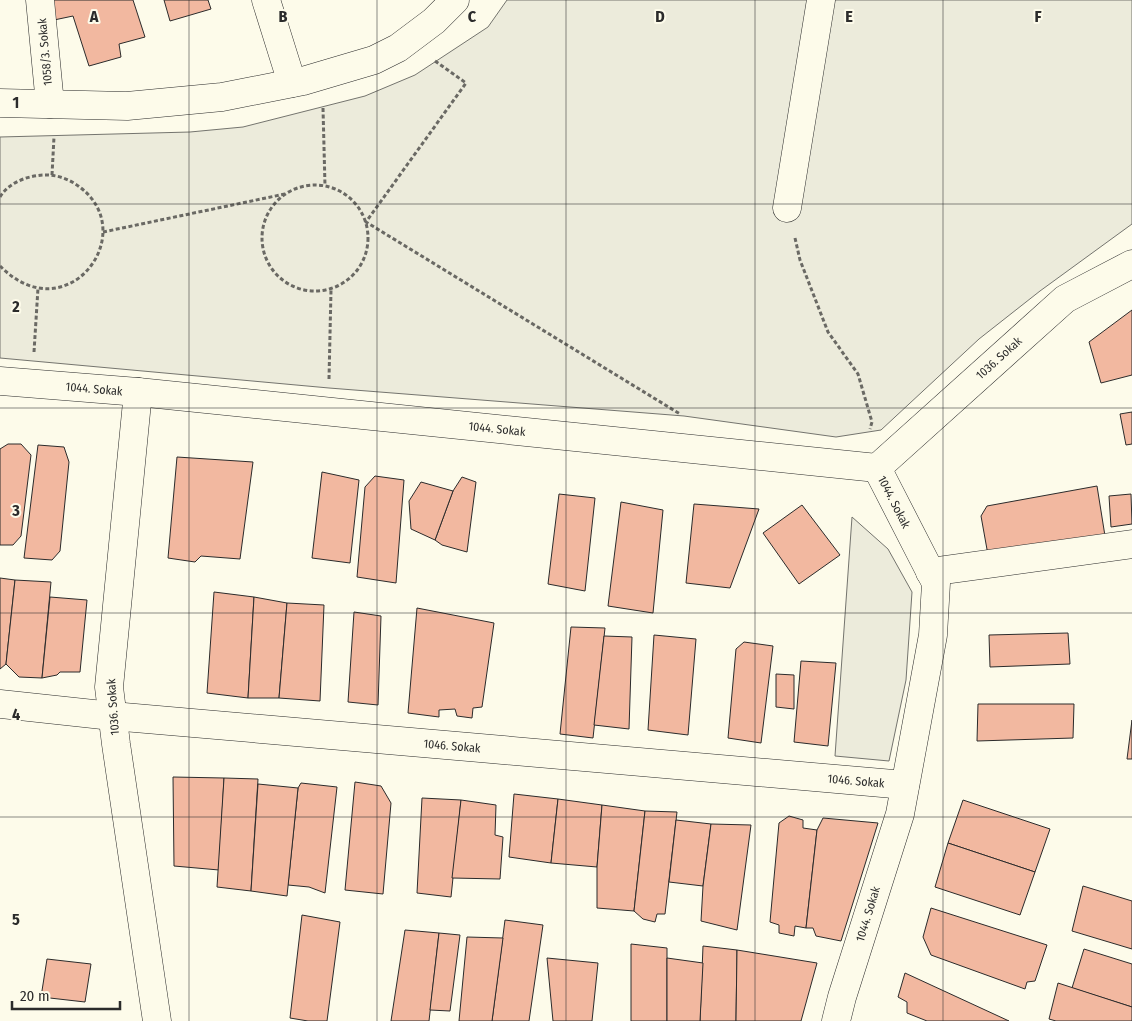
<svg xmlns="http://www.w3.org/2000/svg" width="1132" height="1021" font-family="'Fira Sans Condensed',sans-serif">
<style>
.green{fill:#ecebdb;stroke:#74746e}
.building{fill:#f2b8a0;stroke:#2b2b2b}
.lines{fill:none;stroke-linecap:round;stroke-linejoin:round}
.minor-casing{stroke:#2b2b2b;stroke-width:29}
.path{stroke:#6a6964;stroke-width:3;stroke-dasharray:4 2.5;stroke-linecap:butt}
.minor{stroke:#fdfbea;stroke-width:28}
.grid{fill:none;stroke:#2b2b2b;stroke-width:1;stroke-opacity:0.55}
.labels{text-anchor:middle;stroke-width:4;stroke-linejoin:round;paint-order:stroke}
.street-label{font-size:12px;fill:#2b2b2b;stroke:#fdfbea}
.grid-label{font-size:16px;text-anchor:middle;font-weight:bold;fill:#2b2b2b;stroke:#fdfbea;stroke-width:4;stroke-linejoin:round;paint-order:stroke}
</style>
<rect width="100%" height="100%" fill="#fdfbea"/>
<g class="green">
<path d="M507 0H1132V224L1040 291 979 339 881 430 836 437 684 416 329 388 0 358V137L190 132 243 127 365 96 415 75 488 27Z"/>
<path d="M852 517 888 549 912 592 906 680 889 761 835 756Z"/>
</g>
<g class="building">
<path d="M49 0H133L145 37 119 44 121 57 89 66 73 16 54 20Z"/>
<path d="M164 0H208L211 9 170 21Z"/>
<path d="M1132 310V375L1101 383 1089 342Z"/>
<path d="M1132 412V444L1126 445 1120 414Z"/>
<path d="M8 444H21L31 455 21 536 13 545H0V449Z"/>
<path d="M38 445 64 447 69 462 60 551 52 560 24 558Z"/>
<path d="M177 457 253 462 240 559 201 556 195 562 168 558Z"/>
<path d="M322 472 359 480 350 563 312 558Z"/>
<path d="M375 476 404 480 396 583 357 577 365 487Z"/>
<path d="M462 477 476 482 467 552 442 545 435 540 453 491Z"/>
<path d="M421 482 453 491 435 540 411 529 409 501Z"/>
<path d="M1097 486 1105 536 988 555 981 516 987 506Z"/>
<path d="M559 494 595 498 585 591 548 584Z"/>
<path d="M1131 494 1132 524 1111 527 1109 496Z"/>
<path d="M621 502 663 510 653 613 608 606Z"/>
<path d="M694 504 759 509 730 588 686 583Z"/>
<path d="M802 505 840 555 799 584 763 533Z"/>
<path d="M0 578 15 580 6 664 0 669Z"/>
<path d="M15 580 51 582 42 678 19 677 6 664Z"/>
<path d="M214 592 254 597 248 698 207 693Z"/>
<path d="M50 597 87 600 80 672H60L57 675 42 678Z"/>
<path d="M254 597 287 603 279 698H248Z"/>
<path d="M287 603 324 605 320 701 279 698Z"/>
<path d="M417 608 494 623 482 707 473 708 472 718 457 716 455 709 439 710V717L408 713Z"/>
<path d="M354 612 381 616 378 705 348 702Z"/>
<path d="M571 627 605 628 593 738 560 734Z"/>
<path d="M1068 633 1070 664 990 667 989 635Z"/>
<path d="M654 635 696 639 688 735 648 730Z"/>
<path d="M604 636 632 637 629 729 594 725Z"/>
<path d="M744 642 773 646 761 743 728 738 736 649Z"/>
<path d="M801 661 836 663 828 746 794 742Z"/>
<path d="M776 674 794 675V709L776 707Z"/>
<path d="M978 704H1074L1073 738 977 741Z"/>
<path d="M1132 720V759H1127Z"/>
<path d="M173 777 224 778 219 870 174 866Z"/>
<path d="M224 778 258 779 251 891 217 887Z"/>
<path d="M355 782 381 786 391 803 383 894 345 890Z"/>
<path d="M301 783 337 787 325 893 309 887 288 885 298 788Z"/>
<path d="M258 784 298 788 287 896 251 891Z"/>
<path d="M514 794 558 799 551 863 509 857Z"/>
<path d="M422 798 461 800 451 897 417 893Z"/>
<path d="M558 799 602 805 597 867 551 863Z"/>
<path d="M461 800 496 805 495 835 503 837 500 879 452 878Z"/>
<path d="M963 800 1050 829 1035 872 948 843Z"/>
<path d="M602 805 645 811 634 911 597 908V867Z"/>
<path d="M645 811 677 812 665 914H657L655 922 643 919 634 911Z"/>
<path d="M789 816 803 820V828L817 830 806 928 795 926 794 936 779 933V925L770 922 779 823Z"/>
<path d="M823 818 878 823 841 941 816 936 813 928H806L817 830Z"/>
<path d="M676 820 711 824 703 886 669 882Z"/>
<path d="M711 824 751 825 737 930 701 921 703 886Z"/>
<path d="M948 843 1035 872 1020 915 935 887Z"/>
<path d="M1083 886 1132 901V949L1072 931Z"/>
<path d="M931 908 1047 945 1035 981 1027 982 1025 989 931 955 923 937Z"/>
<path d="M302 915 340 922 327 1021H308L290 1018Z"/>
<path d="M505 920 543 925 529 1021H492Z"/>
<path d="M405 930 439 933 429 1021H391Z"/>
<path d="M439 933 460 935 450 1011 430 1010Z"/>
<path d="M467 937 503 938 492 1021H459Z"/>
<path d="M631 944 667 948V1021H631Z"/>
<path d="M703 946 737 950 736 1021H700Z"/>
<path d="M1084 949 1132 964V1007L1072 988Z"/>
<path d="M737 950 817 963 801 1021H736Z"/>
<path d="M547 958 598 963 592 1021H553Z"/>
<path d="M667 958 703 963 700 1021H667Z"/>
<path d="M47 959 91 964 85 1002 41 997Z"/>
<path d="M905 973 1009 1021H927L907 1013V1002L898 997Z"/>
<path d="M1058 983 1132 1007V1021H1056L1049 1019Z"/>
</g>
<g class="lines">
<defs>
<g id="minor">
<path d="M40 0 50 104"/>
<path d="M266 0 292 83"/>
<path d="M0 103 127 106 222 97 303 81 374 60 398 48 434 21 455 0"/>
<path d="M787 208 821 0"/>
<path d="M0 381 138 392 877 468"/>
<path d="M138 392 109 687 116 744 157 1021"/>
<path d="M877 468 1065 299 1132 264"/>
<path d="M930 572 1132 544"/>
<path d="M0 704 112 716 905 785"/>
<path d="M836 1021 842 997 900 814 933 635 936 583 877 468"/>
</g>
</defs>
<use href="#minor" class="minor-casing"/>
<g class="path">
<path d="M435 61 466 83 366 222 680 414"/>
<path d="M323 108 325 186"/>
<path d="M52 175 54 137"/>
<circle cx="315" cy="238" r="53"/>
<path d="M0 197C9 182 29 175 46 175 59 175 71 180 81 188 141 235 66 333 0 266"/>
<path d="M103 232 285 194"/>
<path d="M795 238 800 260 828 332 858 374 872 422 870 429"/>
<path d="M34 352 38 288"/>
<path d="M329 379 331 290"/>
</g>
<use href="#minor" class="minor"/>
</g>
<path class="grid" d="M189 0V1021M377 0V1021M566 0V1021M755 0V1021M943 0V1021M0 204H1132M0 408H1132M0 613H1132M0 817H1132"/>
<g class="labels">
<g class="street-label">
<text transform="translate(45 52) rotate(-95)" y="4">1058/3. Sokak</text>
<text transform="translate(999 358) rotate(-42)" y="4">1036. Sokak</text>
<text transform="translate(94 389) rotate(5)" y="4">1044. Sokak</text>
<text transform="translate(497 429) rotate(6)" y="4">1044. Sokak</text>
<text transform="translate(894 502) rotate(63)" y="4">1044. Sokak</text>
<text transform="translate(113 707) rotate(-94)" y="4">1036. Sokak</text>
<text transform="translate(452 746) rotate(5)" y="4">1046. Sokak</text>
<text transform="translate(856 781) rotate(5)" y="4">1046. Sokak</text>
<text transform="translate(868 914) rotate(-73)" y="4">1044. Sokak</text>
</g>
</g>
<g class="grid-label">
<text x="94" y="22">A</text>
<text x="283" y="22">B</text>
<text x="472" y="22">C</text>
<text x="660" y="22">D</text>
<text x="849" y="22">E</text>
<text x="1038" y="22">F</text>
<text x="16" y="108">1</text>
<text x="16" y="312">2</text>
<text x="16" y="516">3</text>
<text x="16" y="720">4</text>
<text x="16" y="925">5</text>
</g>
<path d="M12 1001v8h108v-8" fill="none" stroke="#2b2b2b" stroke-width="2.5"/>
<text x="20" y="1001" font-size="15" fill="#2b2b2b" stroke="#fdfbea" stroke-width="4" paint-order="stroke">20 m</text>
</svg>
